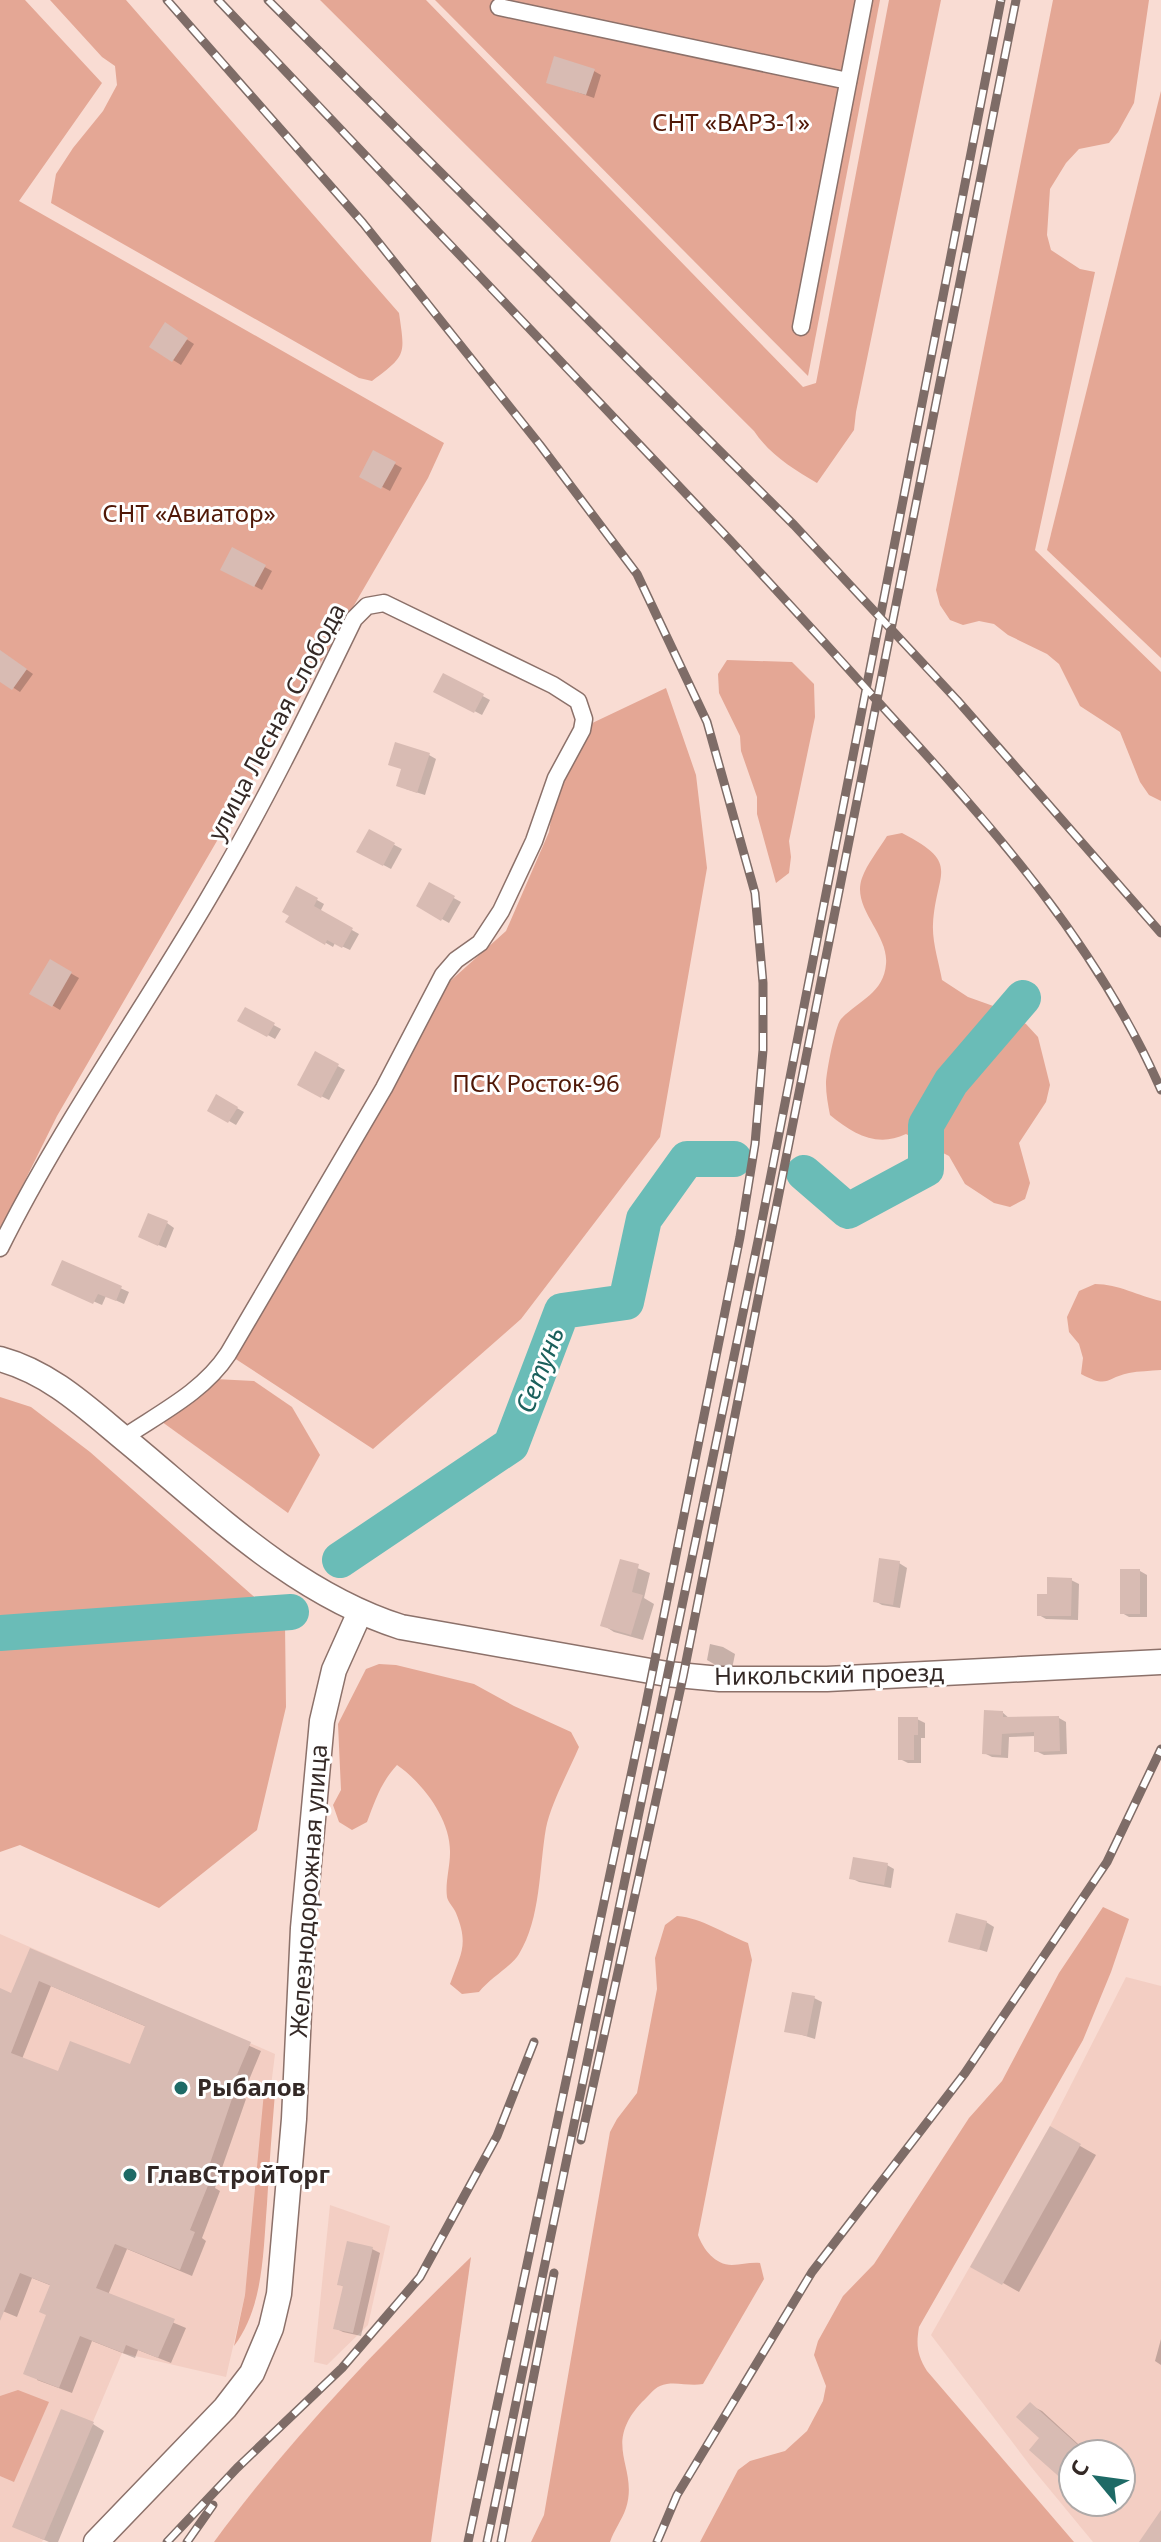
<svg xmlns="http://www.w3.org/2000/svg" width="1161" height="2542" font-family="'Noto Sans',sans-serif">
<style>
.built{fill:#f3cec3;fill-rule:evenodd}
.green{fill:#e4a795}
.shadow{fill:#0003;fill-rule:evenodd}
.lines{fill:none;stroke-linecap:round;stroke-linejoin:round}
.river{stroke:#6abcb7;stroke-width:36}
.building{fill:#d8bbb3;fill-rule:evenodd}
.street-casing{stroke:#8c716a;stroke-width:19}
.secondary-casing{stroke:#8c716a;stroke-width:27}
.street{stroke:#fff;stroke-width:16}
.secondary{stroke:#fff;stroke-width:24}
.rail-casing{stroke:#7e6c67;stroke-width:9}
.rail{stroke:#fff;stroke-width:6;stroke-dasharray:18;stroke-linecap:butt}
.poi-dot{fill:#1e6a66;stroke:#fff;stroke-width:3}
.labels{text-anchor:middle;stroke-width:6;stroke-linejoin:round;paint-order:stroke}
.park-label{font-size:24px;fill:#501807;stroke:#fff}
.street-label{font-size:24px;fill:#342926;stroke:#fff}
.poi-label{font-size:24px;font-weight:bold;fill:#342926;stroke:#fff;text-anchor:start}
.water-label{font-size:26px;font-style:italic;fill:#1b605c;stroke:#fff}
</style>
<rect width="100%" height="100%" fill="#f9dcd3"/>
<g class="built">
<path d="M0 1934 275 2054 245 2295 226 2377 122 2353 42 2542H0Z"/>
<path d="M1126 1977 1161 1986V2542H1093L1032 2468 931 2335 1050 2126ZM1073 2454H1121V2502H1073Z"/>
<path d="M330 2205 390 2226 368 2325 327 2365 314 2362Z"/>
</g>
<g class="green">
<path d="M0 0H25L102 83 19 201 444 443 428 478 57 1116 0 1231Z"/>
<path d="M50 0H126L399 313C405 355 407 355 372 381L359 378 51 203 56 174 73 148 103 111 117 85 115 66 102 57Z"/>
<path d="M320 0H426L803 387 816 383 889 0H941L856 412 854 430 817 483C793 469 770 455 754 431Z"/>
<path d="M435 0H880L808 376Z"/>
<path d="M1053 0H1149L1134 103 1118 132 1109 143 1079 149 1066 163 1050 189 1047 235 1051 250 1080 269 1095 272 1035 550 1161 672V801L1149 795 1140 782 1120 732 1080 706 1059 664 1047 654 1008 635 994 624 979 621 963 625 950 620 940 605 936 590Z"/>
<path d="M1161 91V658L1047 550Z"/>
<path d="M727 660 792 662 814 684 815 717 789 841 791 857 789 873 776 883 757 814V797L741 751 740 736 719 693 718 674Z"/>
<path d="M666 688 696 775 707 868 660 1137 521 1319 373 1449 228 1354 438 992 506 931 549 832 555 794 586 726Z"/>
<path d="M902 833C962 864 936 871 933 924 932 942 939 963 942 980L968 997 996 1007 1026 1024 1038 1037 1050 1085 1046 1102 1019 1143 1030 1183 1025 1199 1010 1207 994 1203 965 1184 949 1156 906 1134C877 1148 853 1134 830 1115 828 1105 826 1094 826 1084 826 1073 835 1026 841 1019 858 1001 884 993 886 964 889 934 851 908 862 878 867 864 879 849 887 836Z"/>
<path d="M1095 1284C1119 1284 1138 1296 1161 1301V1370C1150 1371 1139 1371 1129 1373 1105 1378 1109 1389 1081 1374L1083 1358 1079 1344 1069 1332 1067 1317 1079 1291Z"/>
<path d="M215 1379 254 1381 292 1407 320 1455 288 1513 158 1419Z"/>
<path d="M0 1397 31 1407 90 1452 285 1624 286 1707 257 1830 159 1908 20 1845 0 1852Z"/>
<path d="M379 1664 396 1665 474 1684 514 1706 571 1732 579 1747C569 1771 551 1803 546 1828 539 1868 541 1918 519 1954 512 1966 490 1978 479 1992L462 1994 450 1984C461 1953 469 1945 456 1913 454 1908 448 1902 447 1897 445 1883 450 1867 450 1853 451 1820 423 1783 397 1765 381 1782 375 1801 367 1822L352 1830 339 1822 333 1805 341 1790 338 1724 366 1669Z"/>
<path d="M1103 1907 1129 1919 1111 1972 1083 2040 919 2327C916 2345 917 2355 927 2371L1074 2542H700L738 2470 750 2461 785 2451 807 2431 823 2401 826 2386 814 2355 818 2341 843 2296 874 2264 969 2118 1002 2081 1059 1973Z"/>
<path d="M677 1916C702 1918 725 1934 748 1943L752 1960 698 2235C703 2249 715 2265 732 2265 742 2265 750 2262 760 2263L764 2279 703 2384C688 2387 674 2380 660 2386 653 2389 648 2397 642 2402 601 2446 639 2467 626 2508 622 2520 614 2530 610 2542H531L544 2515 610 2132 617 2119 637 2093 657 1989 655 1958 665 1925Z"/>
<path d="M264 2092 275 2093C272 2130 269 2167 267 2204 263 2252 264 2306 234 2346L245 2295Z"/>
<path d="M471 2257 431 2542H214C290 2439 379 2346 471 2257Z"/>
<path d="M18 2390 49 2402 14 2482 0 2476V2396Z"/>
</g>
<g class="shadow">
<path d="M594 71 601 75 594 98 548 82Z"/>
<path d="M165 325 194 344 181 365 151 346Z"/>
<path d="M374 452 402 468 390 491 362 476Z"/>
<path d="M233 550 272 571 262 590 223 569Z"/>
<path d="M0 651 33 674 20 692 0 679Z"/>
<path d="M444 675 490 700 482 715 436 691Z"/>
<path d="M429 755 436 759 425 795 406 789Z"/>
<path d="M370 832 402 849 391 869 359 852Z"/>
<path d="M430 885 461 902 449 923 419 906Z"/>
<path d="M296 888 324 904 320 912 359 934 350 950 335 943 333 947 288 921Z"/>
<path d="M51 962 79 978 60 1010 32 993Z"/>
<path d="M246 1010 281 1029 275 1039 240 1020Z"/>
<path d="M316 1054 345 1070 329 1100 299 1085Z"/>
<path d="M217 1097 244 1112 236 1125 210 1110Z"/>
<path d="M167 1223 174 1228 166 1248 148 1241Z"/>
<path d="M63 1262 129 1292 124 1304 106 1296 102 1305 58 1286Z"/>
<path d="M622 1562 650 1573 644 1598 654 1604 643 1640 614 1632 603 1625Z"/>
<path d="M899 1563 907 1568 900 1608 882 1605 875 1601Z"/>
<path d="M1140 1571 1147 1575V1617H1129L1122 1613Z"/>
<path d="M1071 1580 1079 1584 1078 1620 1046 1619 1039 1615 1049 1596Z"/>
<path d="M710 1644 723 1647 735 1654 732 1669 719 1667 707 1660Z"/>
<path d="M1002 1712 1010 1719 1059 1718 1066 1722 1067 1754 1044 1755 1036 1751V1736L1009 1737 1008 1758 992 1757 984 1753Z"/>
<path d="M917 1719 925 1723V1738H921V1763H908L900 1759Z"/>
<path d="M887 1865 894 1869 891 1888 859 1882 851 1878Z"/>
<path d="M986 1922 994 1927 987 1952 951 1941Z"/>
<path d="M31 1951 261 2051 242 2097 246 2099 215 2188 220 2191 202 2238 206 2241 192 2276 127 2249 108 2295 186 2328 171 2363 138 2350 135 2358 92 2341 72 2393 37 2380 52 2286 32 2278 17 2317 0 2310V1990L12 1995ZM51 1986 147 2027 131 2067 59 2074 22 2059Z"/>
<path d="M814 1998 822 2002 815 2039 786 2030Z"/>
<path d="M1050 2129 1096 2155 1019 2292 973 2266Z"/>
<path d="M372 2249 380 2253 361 2336 343 2332 335 2328 344 2287 339 2284Z"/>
<path d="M1161 2339V2365L1155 2361Z"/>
<path d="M1030 2405 1042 2411 1089 2454H1073V2485L1042 2438Z"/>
<path d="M93 2424 104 2431 58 2542H49L26 2532Z"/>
</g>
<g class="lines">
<g class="river">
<path d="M804 1173 848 1211 926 1169V1125L951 1082 1023 998"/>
<path d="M340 1560 511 1445 562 1311 626 1302 644 1219 687 1159H734"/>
<path d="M0 1633 291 1612"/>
</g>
</g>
<g class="building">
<path d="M554 56 595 69 586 95 546 83Z"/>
<path d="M165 322 188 338 172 362 149 347Z"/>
<path d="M373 450 396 462 381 489 359 477Z"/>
<path d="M232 547 266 565 254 587 220 570Z"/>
<path d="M0 650 27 669 12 690 0 682Z"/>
<path d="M443 673 484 694 474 713 433 692Z"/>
<path d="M395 742 430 753 417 793 396 786 401 769 388 765Z"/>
<path d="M369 829 395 843 383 866 356 852Z"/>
<path d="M429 882 455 896 441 921 416 906Z"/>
<path d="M296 886 318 898 314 906 353 928 342 948 327 940 325 945 285 922 289 916 282 912Z"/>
<path d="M50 959 72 972 52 1007 29 994Z"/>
<path d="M245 1007 275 1023 267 1037 237 1021Z"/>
<path d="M315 1051 339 1064 321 1098 297 1085Z"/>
<path d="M216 1094 238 1107 228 1123 207 1111Z"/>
<path d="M148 1213 168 1221 158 1246 138 1237Z"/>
<path d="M62 1260 122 1286 116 1301 98 1294 93 1304 51 1285Z"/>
<path d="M879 1558 900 1561 893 1605 873 1602Z"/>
<path d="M620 1559 639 1564 632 1592 643 1595 631 1635 600 1626Z"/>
<rect x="1120" y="1569" width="20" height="45"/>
<path d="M1047 1577 1072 1578 1071 1616H1037V1594H1047Z"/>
<path d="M984 1710 1003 1711V1717L1059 1716 1060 1751 1034 1752V1732L1002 1734 1001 1755 982 1754Z"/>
<path d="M898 1717H918V1735H914V1760H898Z"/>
<path d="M853 1857 888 1863 884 1885 849 1879Z"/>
<path d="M956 1913 987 1921 979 1950 948 1942Z"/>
<path d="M30 1948 251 2042 231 2089 235 2090 204 2181 209 2183 190 2230 195 2232 180 2270 115 2244 96 2288 175 2319 158 2358 126 2345 123 2353 80 2336 59 2388 23 2374 46 2315 39 2312 50 2285 20 2273 0 2321V1988L11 1993ZM39 1981 145 2026 130 2064 70 2041 58 2071 11 2053Z"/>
<path d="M792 1992 815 1996 807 2036 784 2032Z"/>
<path d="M1050 2126 1081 2144 1002 2285 970 2267Z"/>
<path d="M347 2241 373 2247 353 2333 333 2329 343 2286 337 2285Z"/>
<path d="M1030 2402 1088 2454H1073V2489L1029 2450 1039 2438 1016 2417Z"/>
<path d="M61 2409 94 2422 44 2540 12 2527Z"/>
<path d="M1161 2510V2542H1139Z"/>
</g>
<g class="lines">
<defs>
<g id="street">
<path d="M499 7 848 81"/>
<path d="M801 327 864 0"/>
<path d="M0 1248C60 1127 140 1015 208 899 262 808 308 714 354 619L367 606 384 603 553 685 578 701 584 719 582 730 556 778 534 841 501 911 480 943 456 960 443 975 384 1088 228 1354C203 1392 160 1413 123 1438"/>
</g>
<g id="secondary">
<path d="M0 1359C51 1373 87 1408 127 1441 212 1511 294 1593 401 1627L667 1674 720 1679H827L1161 1662"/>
<path d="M96 2542 225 2408 252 2373 271 2328 279 2294 294 2119 303 1928 322 1721 334 1670 360 1612"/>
</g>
</defs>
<use href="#street" class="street-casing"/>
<use href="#secondary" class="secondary-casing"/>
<use href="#street" class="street"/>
<use href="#secondary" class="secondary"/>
<defs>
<g id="rail">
<path d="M167 0 363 223 540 445 637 574 707 722 755 893 763 983V1050L755 1144 740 1237 644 1714 468 2542"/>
<path d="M218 0C388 179 558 359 728 538 783 597 837 656 890 715 995 829 1099 948 1161 1090"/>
<path d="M268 0 794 525 957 700 1161 933"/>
<path d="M581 2140 683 1677 1016 0"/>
<path d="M167 2542 237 2468 342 2368 420 2277 497 2136 534 2042"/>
<path d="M187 2542 213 2505"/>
<path d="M487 2542 758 1241 1001 0"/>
<path d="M501 2542 554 2273"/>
<path d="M657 2542 677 2495 812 2272 965 2073 1107 1862 1161 1749"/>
</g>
</defs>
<use href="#rail" class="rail-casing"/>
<use href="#rail" class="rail"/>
</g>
<g class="poi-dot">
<circle cx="181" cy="2088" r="8"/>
<circle cx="130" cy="2175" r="8"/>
</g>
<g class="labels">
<g class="park-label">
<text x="731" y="131">СНТ «ВАРЗ-1»</text>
<text x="189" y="522">СНТ «Авиатор»</text>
<text x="536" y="1092">ПСК Росток-96</text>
</g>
<g class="street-label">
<text transform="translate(277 722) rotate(-62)" y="8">улица Лесная Слобода</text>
<text transform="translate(829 1675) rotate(-1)" y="8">Никольский проезд</text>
<text transform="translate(309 1891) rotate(-86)" y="8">Железнодорожная улица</text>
</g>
<g class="poi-label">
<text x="197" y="2096">Рыбалов</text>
<text x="146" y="2183">ГлавСтройТорг</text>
</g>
<g class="water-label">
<text transform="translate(540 1370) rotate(-69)" y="9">Сетунь</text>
</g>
</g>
<g transform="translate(1097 2478) rotate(299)"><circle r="38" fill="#ffffff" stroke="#aea9a8" stroke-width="2"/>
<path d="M0-6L14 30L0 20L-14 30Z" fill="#1e6a66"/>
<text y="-12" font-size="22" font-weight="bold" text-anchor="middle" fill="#342926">С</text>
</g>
</svg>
